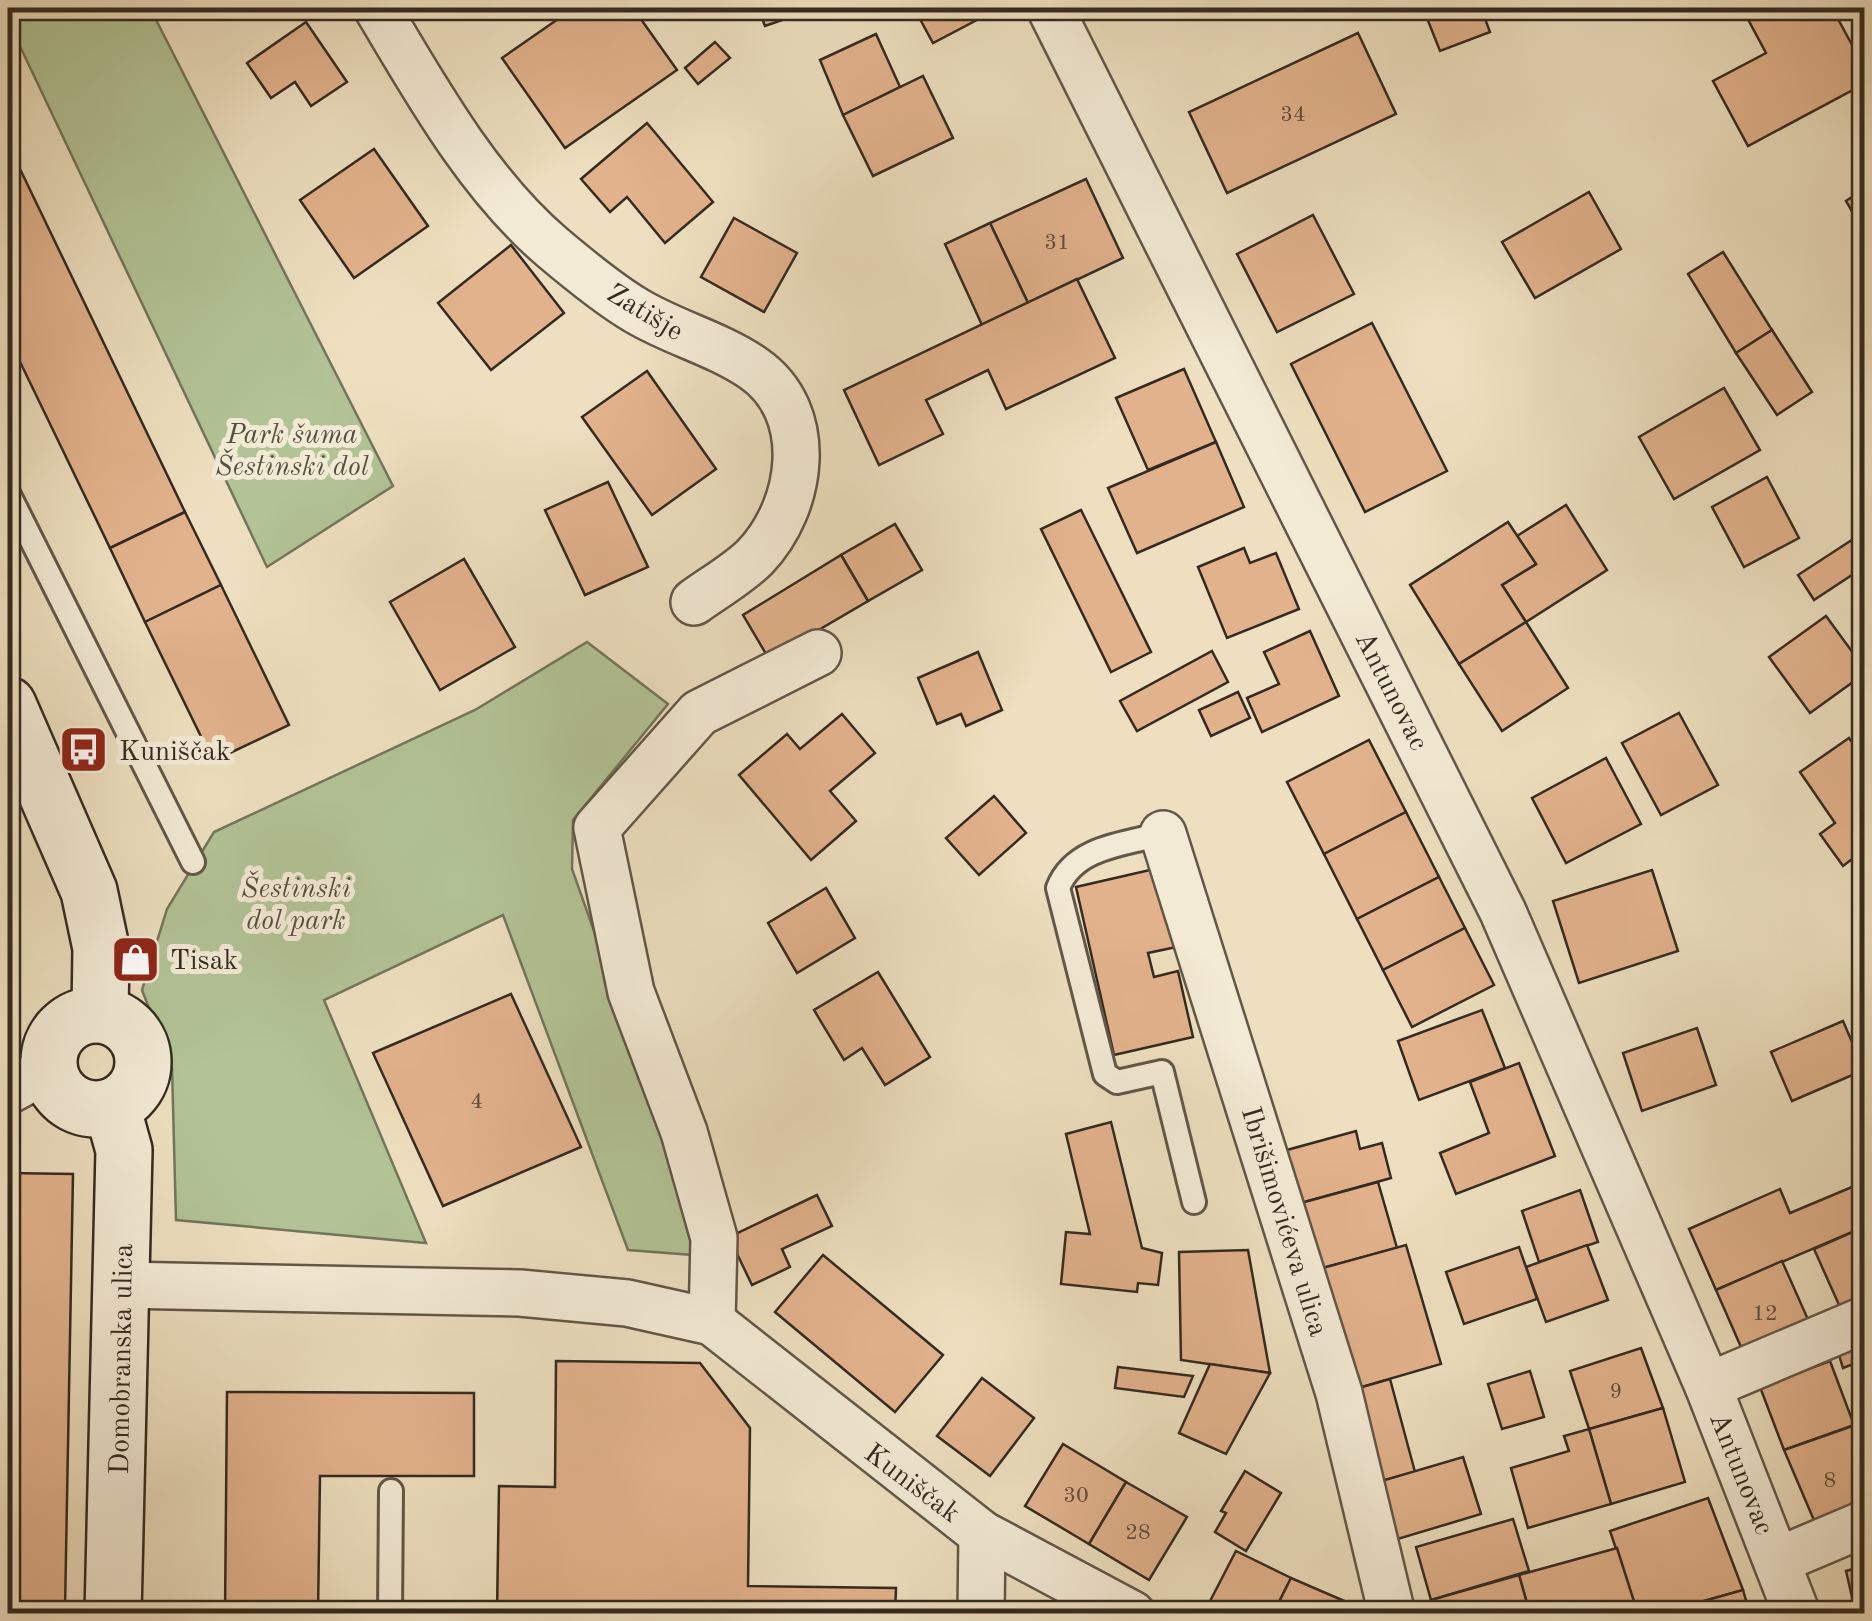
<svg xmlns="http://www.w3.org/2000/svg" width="1872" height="1621" font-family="'Old Standard TT',serif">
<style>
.green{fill:#b2c396;stroke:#73765c;stroke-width:2.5}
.building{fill:#e2b28c;stroke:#342a21;stroke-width:2.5}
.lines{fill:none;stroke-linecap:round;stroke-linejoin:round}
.lane-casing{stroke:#625748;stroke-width:28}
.street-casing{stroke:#625748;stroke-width:50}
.secondary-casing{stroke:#342a21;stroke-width:60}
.lane{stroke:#f3ead5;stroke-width:22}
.street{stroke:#f3ead5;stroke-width:45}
.secondary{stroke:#f3ead5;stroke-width:55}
.labels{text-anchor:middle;stroke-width:10;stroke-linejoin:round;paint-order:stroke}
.number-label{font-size:22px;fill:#604c3c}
.street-label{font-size:28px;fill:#342a21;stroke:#f3ead5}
.park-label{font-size:28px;font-style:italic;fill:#54503e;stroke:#f3ead5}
.poi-label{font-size:28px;fill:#342a21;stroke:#f3ead5;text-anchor:start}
</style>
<rect width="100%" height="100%" fill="#eddfbf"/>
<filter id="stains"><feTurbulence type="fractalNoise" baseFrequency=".002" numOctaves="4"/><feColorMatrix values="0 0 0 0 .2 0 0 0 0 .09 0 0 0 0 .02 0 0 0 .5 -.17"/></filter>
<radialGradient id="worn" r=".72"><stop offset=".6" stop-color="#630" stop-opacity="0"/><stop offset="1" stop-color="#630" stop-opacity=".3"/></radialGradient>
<g class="green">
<path d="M8 8H150L393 486 267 567 8 21Z"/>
<path d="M587 642 668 704 573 820 572 869 654 1100 694 1255 628 1250 503 915 324 1000 426 1243 176 1220 172 1068 142 990 167 909 214 832 475 710Z"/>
</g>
<g class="building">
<path d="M574 8H633L677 70 565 148 502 58Z"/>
<path d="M758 8H791L794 16 765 26Z"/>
<path d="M914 8H990L992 12 933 43Z"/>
<path d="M1423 8H1481L1490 32 1440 51Z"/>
<path d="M1742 8H1832L1864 67V84L1748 146 1713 81 1766 53Z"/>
<path d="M306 22 347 82 311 106 295 82 271 98 247 63Z"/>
<path d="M1358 33 1396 114 1227 193 1189 112Z"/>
<path d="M876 34 900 87 843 115 820 60Z"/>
<path d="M715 42 730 58 698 84 685 68Z"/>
<path d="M923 76 953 138 873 176 843 115Z"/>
<path d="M647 123 713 202 665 243 627 197 610 212 581 179Z"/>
<path d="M8 144 185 512 110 548 8 337Z"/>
<path d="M374 149 428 226 354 278 300 200Z"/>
<path d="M1086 179 1123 258 1028 303 990 223Z"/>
<path d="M1864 189V232L1846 201Z"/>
<path d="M1589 192 1621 249 1535 298 1502 242Z"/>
<path d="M1313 215 1354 294 1277 332 1237 254Z"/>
<path d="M734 218 797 253 764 312 701 277Z"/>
<path d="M990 223 1028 303 982 325 945 244Z"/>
<path d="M511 245 564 313 491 370 438 303Z"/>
<path d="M1723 252 1772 330 1736 353 1688 274Z"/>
<path d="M1077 279 1115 358 1006 409 988 370 926 400 943 434 879 465 844 390Z"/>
<path d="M1372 323 1447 471 1365 512 1291 364Z"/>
<path d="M1772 330 1812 392 1777 415 1736 353Z"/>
<path d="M1184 369 1216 442 1148 470 1116 398Z"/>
<path d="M647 371 716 469 652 515 582 417Z"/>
<path d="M1724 388 1760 450 1674 499 1639 437Z"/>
<path d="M1216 442 1244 507 1137 553 1108 488Z"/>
<path d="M1767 477 1799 538 1744 567 1712 507Z"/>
<path d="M608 482 648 567 585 595 545 510Z"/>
<path d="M1566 505 1607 570 1526 622 1502 585 1536 564 1517 536Z"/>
<path d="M1081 510 1151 652 1111 672 1041 529Z"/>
<path d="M185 512 221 585 145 622 110 548Z"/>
<path d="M1508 522 1536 564 1502 585 1526 622 1459 664 1410 585Z"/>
<path d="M895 524 922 570 868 601 841 555Z"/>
<path d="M1864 532V567L1814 600 1798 575Z"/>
<path d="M1244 548 1250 563 1276 553 1299 609 1227 638 1198 567Z"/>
<path d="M841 555 868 601 769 659 743 615Z"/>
<path d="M464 559 515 647 440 690 390 602Z"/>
<path d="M221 585 289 725 213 761 145 622Z"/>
<path d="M1826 616 1864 668V674L1810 713 1769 657Z"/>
<path d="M1526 622 1568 688 1502 731 1459 664Z"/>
<path d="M1310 631 1339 696 1262 732 1247 698 1279 684 1264 652Z"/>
<path d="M1212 651 1228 682 1137 731 1120 701Z"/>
<path d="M978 652 1002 710 966 726 961 714 937 724 918 678Z"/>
<path d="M1238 692 1250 718 1211 736 1199 710Z"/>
<path d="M1679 713 1718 785 1661 815 1622 743Z"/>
<path d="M842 714 875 753 830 791 856 821 811 860 739 775 787 734 800 749Z"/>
<path d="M1849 738 1857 749 1864 744V850L1843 866 1820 834 1835 823 1800 772Z"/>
<path d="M1369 740 1406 812 1324 854 1287 782Z"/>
<path d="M1606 758 1641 824 1566 863 1532 798Z"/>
<path d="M994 796 1026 833 979 875 946 838Z"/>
<path d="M1406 812 1439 877 1357 919 1324 854Z"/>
<path d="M1163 867 1181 946 1148 953 1154 977 1178 971 1193 1037 1114 1055 1076 887Z"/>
<path d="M1652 870 1678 951 1579 983 1553 901Z"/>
<path d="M1439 877 1465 928 1383 970 1357 919Z"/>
<path d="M826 888 855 938 797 973 768 923Z"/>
<path d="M1465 928 1494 985 1412 1027 1383 970Z"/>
<path d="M878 972 930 1057 885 1085 862 1048 844 1060 814 1010Z"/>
<path d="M511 994 581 1147 443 1206 373 1053Z"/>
<path d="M1482 1010 1505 1068 1419 1100 1398 1041Z"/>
<path d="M1843 1021 1864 1070 1792 1101 1771 1052Z"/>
<path d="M1697 1028 1716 1085 1642 1111 1623 1053Z"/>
<path d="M1519 1063 1555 1156 1456 1194 1440 1153 1489 1133 1470 1082Z"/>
<path d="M1111 1122 1142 1248 1162 1253 1158 1285 1138 1283 1137 1292 1061 1284 1066 1232 1090 1234 1066 1134Z"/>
<path d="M1356 1131 1360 1149 1382 1143 1391 1178 1301 1203 1287 1150Z"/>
<path d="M8 1173 73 1174 65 1609 52 1614H8Z"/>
<path d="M1378 1182 1397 1248 1319 1269 1301 1203Z"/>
<path d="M1864 1182V1227L1716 1290 1689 1229 1780 1189 1790 1213Z"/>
<path d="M1580 1190 1598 1242 1539 1262 1522 1211Z"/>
<path d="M817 1195 832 1226 782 1249 790 1267 752 1285 729 1237Z"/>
<path d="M1864 1227V1307L1844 1316 1814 1249Z"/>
<path d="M1406 1245 1441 1364 1355 1389 1319 1269Z"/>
<path d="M1587 1245 1608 1300 1546 1322 1526 1267Z"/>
<path d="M1519 1247 1537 1299 1464 1324 1446 1272Z"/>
<path d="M1248 1250 1270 1373 1181 1360 1179 1252Z"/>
<path d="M823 1255 943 1355 895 1412 775 1312Z"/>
<path d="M1782 1261 1814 1333 1748 1363 1716 1290Z"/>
<path d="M1864 1332V1360L1843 1368 1835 1342Z"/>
<path d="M1641 1348 1663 1408 1589 1429 1570 1371Z"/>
<path d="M556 1361 700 1363 750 1428 748 1586 896 1588 895 1614H497L499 1486 555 1487Z"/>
<path d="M1830 1361 1854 1425 1784 1450 1760 1387Z"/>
<path d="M1210 1364 1270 1373 1226 1454 1179 1433Z"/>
<path d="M1118 1367 1193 1376 1184 1397 1115 1388Z"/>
<path d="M1530 1371 1544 1417 1502 1429 1488 1384Z"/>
<path d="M982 1378 1034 1418 990 1476 937 1436Z"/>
<path d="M1390 1379 1415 1472 1378 1482 1355 1389Z"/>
<path d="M227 1392 474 1393V1476H320L318 1614H225Z"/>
<path d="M1663 1408 1685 1482 1611 1504 1589 1429Z"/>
<path d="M1864 1422V1507L1816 1525 1784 1450Z"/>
<path d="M1589 1429 1611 1504 1528 1528 1511 1468 1569 1451 1564 1436Z"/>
<path d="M1063 1444 1126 1482 1089 1544 1025 1506Z"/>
<path d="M1463 1457 1481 1514 1391 1541 1378 1482Z"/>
<path d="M1245 1471 1281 1493 1246 1551 1215 1532 1226 1513 1221 1511Z"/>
<path d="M1126 1482 1187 1517 1149 1580 1089 1544Z"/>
<path d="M1708 1498 1743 1590 1658 1614H1638L1610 1531Z"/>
<path d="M1513 1519 1529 1571 1431 1600 1416 1547Z"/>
<path d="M1617 1548 1638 1614H1530L1519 1575Z"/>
<path d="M1236 1551 1291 1578 1273 1614H1220L1207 1607Z"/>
<path d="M1864 1566V1614H1856L1846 1571Z"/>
<path d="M1519 1575 1530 1614H1435L1431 1600Z"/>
<path d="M1291 1578 1349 1603 1345 1614H1273Z"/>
<path d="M1743 1590 1750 1614H1658Z"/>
</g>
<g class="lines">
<defs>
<g id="lane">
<path d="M8 493 193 862"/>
<path d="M1163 834C1124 844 1074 847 1058 888L1105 1074 1117 1082 1162 1072 1194 1202"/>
<path d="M390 1614 391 1491"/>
</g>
<g id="street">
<path d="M377 8C426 90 478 184 552 247 578 269 608 294 637 311 674 333 718 344 753 368 817 412 803 507 755 557 738 574 713 588 694 602"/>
<path d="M1050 8 1503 912 1708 1386 1797 1614"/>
<path d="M1163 834 1339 1393 1392 1614"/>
<path d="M8 1091 49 1069"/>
<path d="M122 1285 520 1293 627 1303 712 1322 982 1534 1132 1614"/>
<path d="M712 1322 714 1238 684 1132 631 992 597 828 699 713 818 653"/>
<path d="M1708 1386 1864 1320"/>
<path d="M1779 1560 1864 1524"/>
<path d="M981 1614 982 1534"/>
</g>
<g id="secondary">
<path d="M8 705 89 891 101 948 100 1014"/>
<circle cx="96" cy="1062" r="47"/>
<path d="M112 1107 124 1150 113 1614"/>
</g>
</defs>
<use href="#lane" class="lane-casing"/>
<use href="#street" class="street-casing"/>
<use href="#secondary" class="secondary-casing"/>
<use href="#lane" class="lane"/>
<use href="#street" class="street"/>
<use href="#secondary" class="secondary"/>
</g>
<defs>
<symbol id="bus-square" viewBox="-11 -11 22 22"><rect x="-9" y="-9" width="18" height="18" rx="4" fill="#8f2418" stroke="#f3ead5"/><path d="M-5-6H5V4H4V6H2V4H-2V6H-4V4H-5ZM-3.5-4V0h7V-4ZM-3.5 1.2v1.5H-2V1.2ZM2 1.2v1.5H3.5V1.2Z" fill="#fff"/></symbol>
<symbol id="shop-square" viewBox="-11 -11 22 22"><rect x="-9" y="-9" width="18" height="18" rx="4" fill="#8f2418" stroke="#f3ead5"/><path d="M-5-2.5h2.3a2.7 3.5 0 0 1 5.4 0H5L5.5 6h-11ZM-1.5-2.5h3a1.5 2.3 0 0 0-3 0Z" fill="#fff"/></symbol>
</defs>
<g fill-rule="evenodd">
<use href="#bus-square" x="56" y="722" width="55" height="55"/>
<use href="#shop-square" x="108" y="932" width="55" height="55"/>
</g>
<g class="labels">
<g class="number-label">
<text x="1293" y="121">34</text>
<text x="1057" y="249">31</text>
<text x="477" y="1108">4</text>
<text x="1765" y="1320">12</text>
<text x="1616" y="1398">9</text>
<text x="1830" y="1487">8</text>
<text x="1076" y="1502">30</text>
<text x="1138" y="1539">28</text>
</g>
<g class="street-label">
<text transform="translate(646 311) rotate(31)" y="10">Zatišje</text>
<text transform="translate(1393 690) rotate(63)" y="10">Antunovac</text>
<text transform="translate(1286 1221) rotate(73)" y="10">Ibrišimovićeva ulica</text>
<text transform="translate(120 1359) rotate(-89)" y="10">Domobranska ulica</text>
<text transform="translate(1743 1473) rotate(68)" y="10">Antunovac</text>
<text transform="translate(913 1482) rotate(37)" y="10">Kuniščak</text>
</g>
<g class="park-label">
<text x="292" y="443">Park šuma<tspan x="292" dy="32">Šestinski dol</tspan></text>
<text x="296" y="897">Šestinski<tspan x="296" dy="32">dol park</tspan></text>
</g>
<g class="poi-label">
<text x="119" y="760">Kuniščak</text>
<text x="170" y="969">Tisak</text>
</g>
</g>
<rect width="1872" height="1621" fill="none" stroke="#eddfbf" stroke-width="40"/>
<rect x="10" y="10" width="1852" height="1601" fill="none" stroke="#342a21" stroke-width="5"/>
<rect x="20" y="20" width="1832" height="1581" fill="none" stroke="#342a21" stroke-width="2.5"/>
<rect width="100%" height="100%" filter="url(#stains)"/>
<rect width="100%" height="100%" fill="url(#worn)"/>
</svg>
